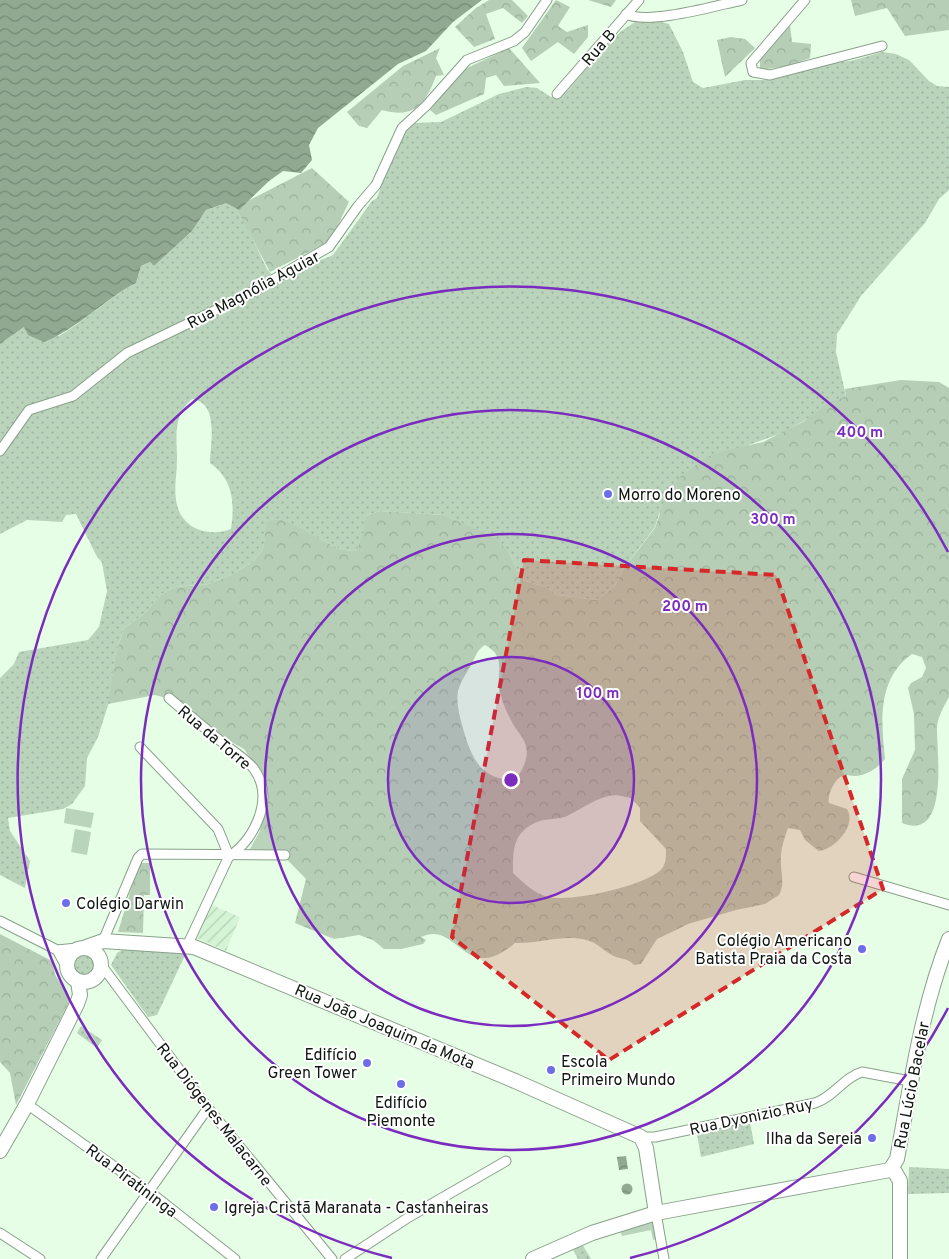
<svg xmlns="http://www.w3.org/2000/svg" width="949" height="1259" font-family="Overpass,sans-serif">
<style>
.industrial{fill:url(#industrial-furrows)}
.grass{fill:url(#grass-dots);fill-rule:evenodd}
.forest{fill:url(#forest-crowns);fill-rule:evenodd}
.green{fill:#bad3bb}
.water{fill:url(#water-waves)}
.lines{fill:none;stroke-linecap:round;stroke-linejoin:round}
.street-casing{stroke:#89a18a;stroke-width:11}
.secondary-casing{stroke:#89a18a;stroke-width:16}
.street{stroke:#fff;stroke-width:9}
.secondary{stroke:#fff;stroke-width:14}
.marked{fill:#d62828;fill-opacity:0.2;stroke:#d62828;stroke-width:4;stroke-dasharray:10 6;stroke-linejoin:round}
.ring{fill:none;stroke:#7b2cbf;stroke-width:2.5}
.poi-dot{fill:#6c6ee8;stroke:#fff;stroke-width:2}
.labels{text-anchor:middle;stroke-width:4;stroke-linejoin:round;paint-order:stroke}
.street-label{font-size:16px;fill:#0f1810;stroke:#fff}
.poi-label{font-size:16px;fill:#0f1810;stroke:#fff;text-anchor:start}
.centre{fill:#7b2cbf;stroke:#fff;stroke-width:2.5}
.ring-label{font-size:15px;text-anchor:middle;font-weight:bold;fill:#7b2cbf;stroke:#fff;stroke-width:4;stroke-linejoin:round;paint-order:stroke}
</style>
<defs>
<pattern id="industrial-furrows" width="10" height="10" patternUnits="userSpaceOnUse" patternTransform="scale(1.25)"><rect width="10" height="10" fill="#d4f4d5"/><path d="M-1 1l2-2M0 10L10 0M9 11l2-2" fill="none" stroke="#b5d0b6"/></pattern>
<pattern id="grass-dots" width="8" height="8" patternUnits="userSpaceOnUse" patternTransform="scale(1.25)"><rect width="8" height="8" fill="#bad3bb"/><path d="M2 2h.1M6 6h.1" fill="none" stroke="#9fb4a0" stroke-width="1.8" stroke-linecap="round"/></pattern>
<pattern id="forest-crowns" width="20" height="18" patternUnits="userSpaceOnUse" patternTransform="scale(1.25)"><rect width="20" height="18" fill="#b5ceb5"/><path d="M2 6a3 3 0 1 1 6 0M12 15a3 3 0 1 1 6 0" fill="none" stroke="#9ab09b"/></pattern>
<pattern id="water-waves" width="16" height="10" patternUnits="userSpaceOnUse" patternTransform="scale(1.25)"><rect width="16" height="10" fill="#91a991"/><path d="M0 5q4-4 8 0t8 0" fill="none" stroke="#758975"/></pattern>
</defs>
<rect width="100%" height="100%" fill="#e5fee5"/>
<path class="industrial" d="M212 905 240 917 226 951 195 937Z"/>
<g class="grass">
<path d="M635 22H661L669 24 683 52 693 82 703 88 745 80H765L817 64 851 61 882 52 896 54 909 60 929 81 937 86 949 87V190L939 199 925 223 861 296 837 334 836 352 846 396 785 432 743 447 659 514 655 527 622 571 615 586 597 600 557 595 546 587 522 580 510 554 468 526 444 515 380 511 368 515 362 541 356 551C327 553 290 511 268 521L263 549 253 562 231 575 209 584 175 587 160 595 146 612 124 628 115 656 109 702 98 737 87 758 85 786 72 804 63 809 8 818 10 831 30 861 25 888 0 875V678L14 664 19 652 88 640 99 627 107 591 102 563 96 555 76 514 66 515 62 522 27 520 0 534V344L24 327 59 336C86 320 109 297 136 283L141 266 150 262 154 266 192 231 206 210 226 203 239 210 267 269 274 277C289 281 294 269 307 264 315 261 325 259 333 255L372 201 377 198 399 135 413 123 441 122 499 94 526 87 537 88 551 97 567 91 602 50 620 32ZM192 399C220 403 210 444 210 463 233 479 235 503 231 529 207 538 179 528 176 499 174 486 177 473 177 460 177 436 172 417 192 399Z"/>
<path d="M124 949 186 953 157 1015 148 1017 111 965 117 953Z"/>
<circle cx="84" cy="964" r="13"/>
<path d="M81 1026 102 1040 97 1048 77 1033Z"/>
<path d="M750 1122 754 1144 701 1157 697 1134Z"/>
<path d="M909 1167 949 1169V1193L908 1194Z"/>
<path d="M582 1244 591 1259H578L572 1248Z"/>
</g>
<g class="forest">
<path d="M489 0H512L528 16 522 23 503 8 486 14 495 39 474 47 455 27 476 8Z"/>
<path d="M556 0 570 7 558 26 567 32 588 25V37L574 54 558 42 531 61 522 48Z"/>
<path d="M588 0H616L611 7Z"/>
<path d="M851 0H949V30L905 36 887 8 855 16Z"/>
<path d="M790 25 792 42 811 44 810 58 787 66 760 70V60Z"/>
<path d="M731 37 745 39 755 48 725 77 717 40Z"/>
<path d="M440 48 436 58 444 75 436 76C425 105 414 119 382 110L367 128 359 126 347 112 403 66Z"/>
<path d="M509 48 540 83 504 86 496 75 486 78 484 94 436 115 430 110 461 71Z"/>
<path d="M312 168 349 202 330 241 270 272 236 207Z"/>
<path d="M901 380 939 382 949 388V697C944 707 937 717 937 729 937 755 949 842 902 823V779L915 750 914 714 908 688 911 683 922 677 926 668 922 657 912 654C877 679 881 721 885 759 878 768 866 776 854 776 849 776 847 774 842 776 834 780 827 795 829 803L847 809C857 825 835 849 819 851L805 840 800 830 788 828C784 839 780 851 781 863 781 875 785 884 779 895L765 904 736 910 688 924 674 931 657 939 641 964 634 965C627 957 619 960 610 954 602 949 596 942 586 940 564 934 539 944 515 943 464 987 458 919 421 937L426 940 423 944 401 949H384L373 940 359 935 334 939 295 923 306 879 260 832 265 796V780L244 749 220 736 185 703 155 695 108 704 115 656 124 628 146 612 160 595 175 587 209 584 231 575 253 562 263 549 267 521C290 510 327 553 356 551 363 539 362 528 368 515L380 511 444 515 496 538 510 554 522 580 546 587 557 595 597 600 615 586 622 571 655 528 665 499 680 477 707 457 723 451 763 442 803 422 824 406 846 396 845 389ZM485 645C508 658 495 671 500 692 502 702 508 715 513 724 517 731 525 739 526 747 529 758 522 771 516 779 480 783 470 754 462 725 459 714 456 702 458 691 461 681 465 675 470 667 476 658 475 651 485 645ZM616 795 631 798 640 808V821L666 849C666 859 666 867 657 873 637 887 572 902 548 897 533 893 524 883 513 873 513 851 512 833 537 822 546 818 558 820 567 816 585 807 596 797 616 795Z"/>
<path d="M139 863H150V895H144L143 933 118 932Z"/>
<path d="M0 934 50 960C55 966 53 972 57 978 62 988 71 989 69 1002L16 1105 10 1073 0 1062Z"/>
</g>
<g class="green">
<path d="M66 808 94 813 91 828 64 823Z"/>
<path d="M262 827 280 851 250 849Z"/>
<path d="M75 829 91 832 87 855 71 852Z"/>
<path d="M654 1222 657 1239 653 1240 651 1230 622 1236 620 1231Z"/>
</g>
<g class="water">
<path d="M0 0H482L453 22 426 51 398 64 318 128 309 145 312 160 301 173 283 171 269 181 239 210 226 203 206 210 192 231 154 266 150 262 141 266 136 283C103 300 79 328 44 342L28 335 24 327 0 344Z"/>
<path d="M626 1156 628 1169 619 1170 617 1157Z"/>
<circle cx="627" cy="1189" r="5.5"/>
</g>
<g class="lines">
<defs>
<g id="street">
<path d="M805 0 751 63 753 72 770 75 882 46"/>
<path d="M626 14C649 25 714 6 742 0"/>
<path d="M557 94 639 0"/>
<path d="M0 451 29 410 73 396 127 353 245 296 329 247 358 206 376 185 402 128 426 106 467 60 514 41 525 32 547 0"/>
<path d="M169 698C189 715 208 731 228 747 237 754 248 761 254 769 275 798 255 838 230 856"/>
<path d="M140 747 218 829 229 856"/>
<path d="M854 877 949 905"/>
<path d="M0 921 57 950 77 948"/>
<path d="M103 941 138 858 142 854 285 855"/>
<path d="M187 946 229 856"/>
<path d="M57 950 67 968"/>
<path d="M102 966 208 1108 332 1259"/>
<path d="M27 1104 150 1192 235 1259"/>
<path d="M641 1137H655L815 1103C834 1097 844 1077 862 1072L910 1081"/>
<path d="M656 1213 664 1259"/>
<path d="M0 1233 40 1259"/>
<path d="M101 1259 208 1108"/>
<path d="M345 1259 409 1217 506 1161"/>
</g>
<g id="secondary">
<path d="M86 947 103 941 194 947 515 1081 641 1137 646 1148 656 1213"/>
<circle cx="84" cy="965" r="17"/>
<path d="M0 1151 27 1104 77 1004 80 995 78 981"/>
<path d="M890 1170 897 1159C911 1084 921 1010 949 939"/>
<path d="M890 1170 895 1172 900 1181V1259"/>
<path d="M533 1259 592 1233 656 1213 890 1170"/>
</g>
</defs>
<use href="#street" class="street-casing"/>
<use href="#secondary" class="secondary-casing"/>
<use href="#street" class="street"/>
<use href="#secondary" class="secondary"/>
</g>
<path class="marked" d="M524 560 776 575 883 889 609 1060 452 937Z"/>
<circle cx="511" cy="780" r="123" fill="#7b2cbf" fill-opacity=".12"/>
<g class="ring">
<circle cx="511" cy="780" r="123"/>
<circle cx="511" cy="780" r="246"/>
<circle cx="511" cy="780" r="370"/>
<path d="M948 1008A493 493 0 0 1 630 1258M392 1258A493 493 0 1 1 948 552"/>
</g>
<g class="poi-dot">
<circle cx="608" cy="494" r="5"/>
<circle cx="66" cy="903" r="5"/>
<circle cx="862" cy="949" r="5"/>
<circle cx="367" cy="1063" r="5"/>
<circle cx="551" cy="1070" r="5"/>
<circle cx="401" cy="1084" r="5"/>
<circle cx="872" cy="1138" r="5"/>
<circle cx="214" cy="1207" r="5"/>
</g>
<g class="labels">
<g class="street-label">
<text transform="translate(598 47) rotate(-49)" y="6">Rua B</text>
<text transform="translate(253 289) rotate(-28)" y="6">Rua Magnólia Aguiar</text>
<text transform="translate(215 737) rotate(40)" y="6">Rua da Torre</text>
<text transform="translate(385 1026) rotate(23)" y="6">Rua João Joaquim da Mota</text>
<text transform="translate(911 1085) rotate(-79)" y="6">Rua Lúcio Bacelar</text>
<text transform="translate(215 1114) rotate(52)" y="6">Rua Diógenes Malacarne</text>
<text transform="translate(751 1116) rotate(-12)" y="6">Rua Dyonizio Ruy</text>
<text transform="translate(132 1180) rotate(37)" y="6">Rua Piratininga</text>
</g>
<g class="poi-label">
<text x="618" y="500">Morro do Moreno</text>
<text x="76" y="909">Colégio Darwin</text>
<text x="852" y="946" text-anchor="end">Colégio Americano<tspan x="852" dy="18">Batista Praia da Costa</tspan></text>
<text x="357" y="1060" text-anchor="end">Edifício<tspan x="357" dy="18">Green Tower</tspan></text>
<text x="561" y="1067">Escola<tspan x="561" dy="18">Primeiro Mundo</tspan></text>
<text x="401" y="1108" text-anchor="middle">Edifício<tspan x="401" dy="18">Piemonte</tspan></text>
<text x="862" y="1144" text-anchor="end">Ilha da Sereia</text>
<text x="224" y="1213">Igreja Cristã Maranata - Castanheiras</text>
</g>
</g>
<circle cx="511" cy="780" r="8" class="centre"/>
<g class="ring-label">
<text x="860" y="437">400 m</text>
<text x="773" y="524">300 m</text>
<text x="685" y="611">200 m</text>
<text x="598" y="698">100 m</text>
</g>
</svg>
